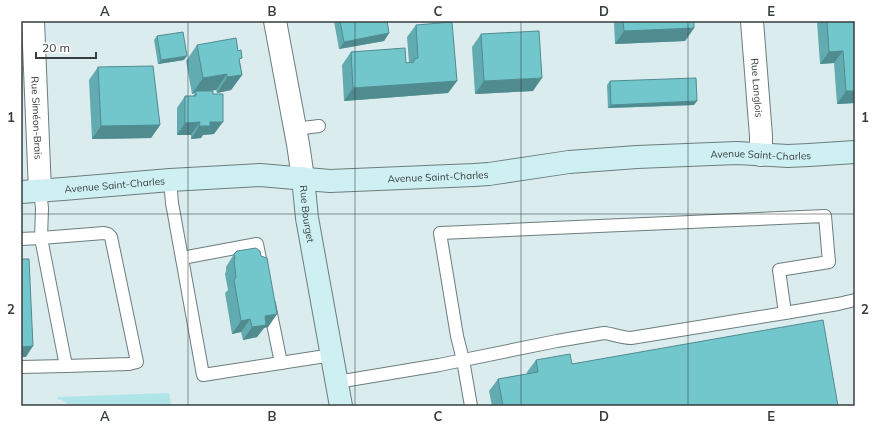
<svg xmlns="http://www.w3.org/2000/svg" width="876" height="427" font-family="Mulish,sans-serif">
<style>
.green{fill:#afe5e9}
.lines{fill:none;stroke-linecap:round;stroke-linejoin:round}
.lane-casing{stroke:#6d7d7e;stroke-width:14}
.street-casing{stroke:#6d7d7e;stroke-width:24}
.secondary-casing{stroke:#6d7d7e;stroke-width:24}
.lane{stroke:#fff;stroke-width:12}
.street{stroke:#fff;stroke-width:22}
.secondary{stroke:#cff0f2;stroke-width:22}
.wall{fill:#62abb0}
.shaded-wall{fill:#508b90}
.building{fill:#72c7cd;stroke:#508b90}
.grid{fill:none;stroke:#373e3f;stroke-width:1;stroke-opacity:0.55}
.labels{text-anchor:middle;stroke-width:4;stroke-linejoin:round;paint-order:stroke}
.street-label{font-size:10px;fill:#373e3f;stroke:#fff}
.neatline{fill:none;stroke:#373e3f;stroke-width:1.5}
.grid-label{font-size:13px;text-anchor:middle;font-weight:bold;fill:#373e3f}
</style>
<rect width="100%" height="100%" fill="#daeced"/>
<path class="green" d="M169 393 171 406H71L62 400 57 399 58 397Z"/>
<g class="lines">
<defs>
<g id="lane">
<path d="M295 129 319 126"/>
<path d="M170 180 172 203 203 375 332 355"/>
<path d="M21 239 41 238 42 208 40 191"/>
<path d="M182 258 257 244 261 264"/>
<path d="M269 304 281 363"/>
<path d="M21 367 66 366 41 238 104 233 108 234 111 237 137 362 129 364 66 366"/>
<path d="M337 382 439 365 557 341 604 333C613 334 622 338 631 338L785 313 838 304 855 300"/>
<path d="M471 406 463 360 457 336 440 233 825 216 829 262 779 270 785 313"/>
</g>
<g id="street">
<path id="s1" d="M33 21 40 191"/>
<path d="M275 21 298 144 303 178"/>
<path id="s2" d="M752 21 761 136V155"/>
</g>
<g id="secondary">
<path id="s3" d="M303 178 307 218 341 406"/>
<path id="s4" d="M21 192 63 189 170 180 260 175 330 181 474 175 489 174 569 162 637 157 737 153 788 156 809 155 855 152"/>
</g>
</defs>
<use href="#lane" class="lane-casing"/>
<use href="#street" class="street-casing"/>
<use href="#secondary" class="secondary-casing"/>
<use href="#lane" class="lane"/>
<use href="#street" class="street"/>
<use href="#secondary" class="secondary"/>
</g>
<g class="wall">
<path d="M334 21H387L389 33 384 41 339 49Z"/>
<path d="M614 21H694V28L685 41 615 44Z"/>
<path d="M817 21H855V103L837 104 834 63 820 64Z"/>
<path d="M416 25 457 81 448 93 344 101 342 65 351 52 406 63H409L407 37Z"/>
<path d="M481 34 533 91 475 94 472 47Z"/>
<path d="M157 36 184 60 158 64 154 40Z"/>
<path d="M197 45 240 62 242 75 231 90 217 93 216 90 208 91 214 134 203 135 201 138 191 139V135H177V108L185 96H193L195 93 192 94 186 61Z"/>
<path d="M98 67 160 125 151 138 92 139 89 80Z"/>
<path d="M610 81 694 105 608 108 607 85Z"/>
<path d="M234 254 277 314 268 327 264 328 257 337 243 340 241 332 232 334 225 293 228 290 225 274 226 271V267Z"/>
<path d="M536 360 572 364 838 406H492L489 391 498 379 527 374V372Z"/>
</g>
<g class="shaded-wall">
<path d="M694 28 685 41 615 44 624 31Z"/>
<path d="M389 33 384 41 339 49 344 42Z"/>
<path d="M843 51 834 63 820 64 829 52Z"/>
<path d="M187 56 184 60 158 64 161 60Z"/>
<path d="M227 74 216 90 196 93V91L195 93 192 94 203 78Z"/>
<path d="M242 75 231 90 217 93 227 77Z"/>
<path d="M542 78 533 91 475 94 484 81Z"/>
<path d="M457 81 448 93 344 101 353 88Z"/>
<path d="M846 91H855V103L837 104Z"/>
<path d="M697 101 694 105 608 108 611 105Z"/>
<path d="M200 122 191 135H177L185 123Z"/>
<path d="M210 122H223L214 134 203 135 201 138 191 139 199 126Z"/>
<path d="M160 125 151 138 92 139 101 126Z"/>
<path d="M277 314 268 327 264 328 257 337 243 340 252 327 265 316Z"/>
<path d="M250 319 241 332 232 334 241 321Z"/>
<path d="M33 346 26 357H21V347Z"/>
</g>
<g class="building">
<path d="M340 21H387L389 33 344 42Z"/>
<path d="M623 21H694V28L624 31Z"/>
<path d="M827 21H855V91H846L843 51 829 52Z"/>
<path d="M452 22 457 81 353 88 351 52 405 48 406 63 414 62V59L418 58 416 25Z"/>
<path d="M539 31 542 78 484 81 481 34Z"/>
<path d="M183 32 187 56 161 60 157 36Z"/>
<path d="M236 38 238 51 241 50 242 58 239 59 242 75 227 77V74L203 78 197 45Z"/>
<path d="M153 66 160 125 101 126 98 67Z"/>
<path d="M696 78 697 101 611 105 610 81Z"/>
<path d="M196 91H213V94H223V122H210V126H199L200 122 185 123V96H196Z"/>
<path d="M256 248 260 251 261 256 267 258 277 314 265 316 266 325 252 327 250 319 241 321 234 280 236 277 234 261 235 258 234 254 237 251Z"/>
<path d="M21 259H29L33 346 21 347Z"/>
<path d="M823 320 838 406H503L498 379 538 372 536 360 570 354 572 364Z"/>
</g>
<path class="grid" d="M188 21V406M355 21V406M521 21V406M688 21V406M21 214H855"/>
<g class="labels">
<g class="street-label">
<text dy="4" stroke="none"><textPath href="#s2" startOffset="67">Rue Langlois</textPath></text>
<text dy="4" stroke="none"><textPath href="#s1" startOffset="97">Rue Siméon-Brais</textPath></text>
<text dy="4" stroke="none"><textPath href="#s4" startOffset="742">Avenue Saint-Charles</textPath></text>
<text dy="4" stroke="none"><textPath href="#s4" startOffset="418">Avenue Saint-Charles</textPath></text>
<text dy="4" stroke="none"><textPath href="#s4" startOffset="94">Avenue Saint-Charles</textPath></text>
<text dy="4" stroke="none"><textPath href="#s3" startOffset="36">Rue Bourget</textPath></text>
</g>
</g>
<rect width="876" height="427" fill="none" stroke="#ffffff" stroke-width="44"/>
<path d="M36 52v6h60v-6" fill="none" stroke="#373e3f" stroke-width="2"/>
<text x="42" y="52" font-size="12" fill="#373e3f" stroke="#ffffff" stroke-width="3" paint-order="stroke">20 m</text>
<rect x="22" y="22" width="832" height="383" class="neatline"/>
<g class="grid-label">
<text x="105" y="16">A</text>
<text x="272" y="16">B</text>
<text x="438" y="16">C</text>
<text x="604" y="16">D</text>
<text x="771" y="16">E</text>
<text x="11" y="122">1</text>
<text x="865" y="122">1</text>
<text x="11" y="314">2</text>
<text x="865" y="314">2</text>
<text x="105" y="421">A</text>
<text x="272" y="421">B</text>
<text x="438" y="421">C</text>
<text x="604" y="421">D</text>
<text x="771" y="421">E</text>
</g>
</svg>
